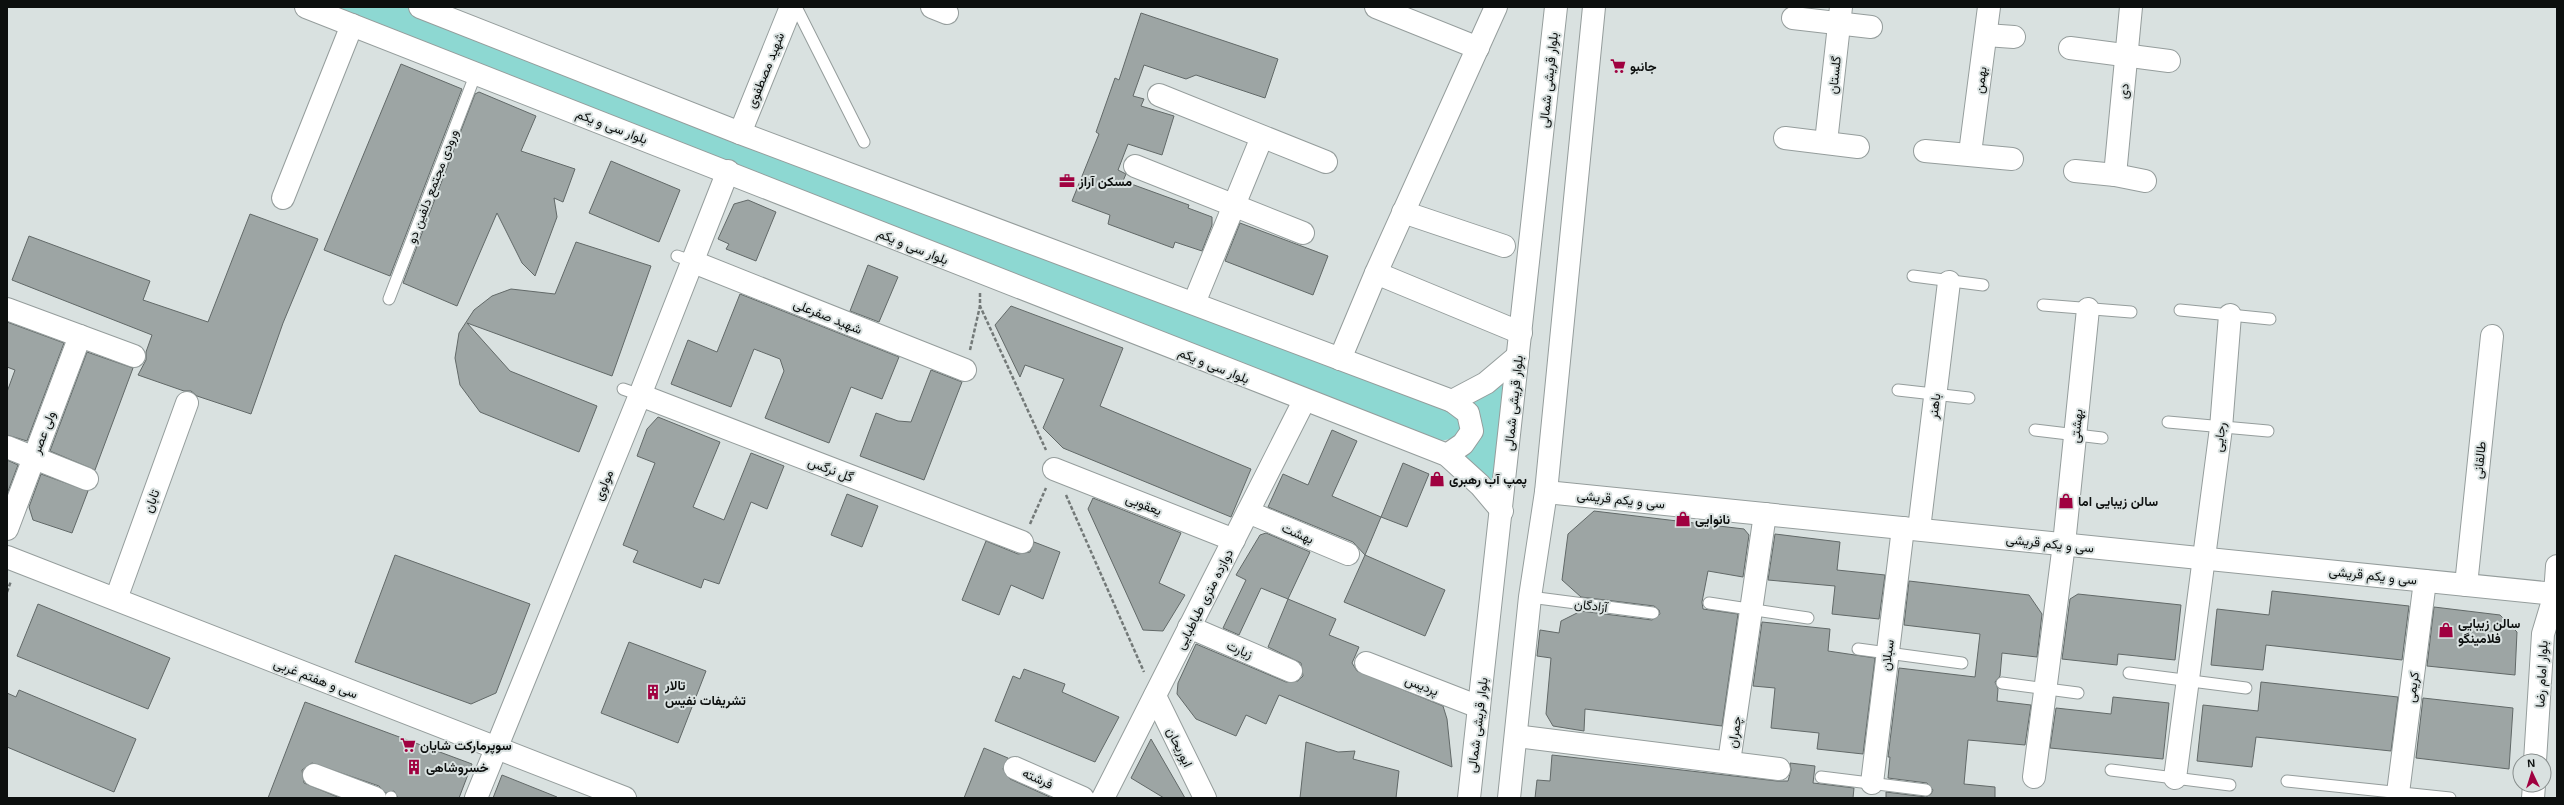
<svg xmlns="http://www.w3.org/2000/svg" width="2564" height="805" font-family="Helvetica,Vazirmatn,sans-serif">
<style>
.green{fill:#8dd8d2}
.building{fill:#9da5a4;stroke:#626968}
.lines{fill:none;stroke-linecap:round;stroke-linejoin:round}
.service-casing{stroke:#959d9c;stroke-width:13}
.minor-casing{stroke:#959d9c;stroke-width:24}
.tertiary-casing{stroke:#959d9c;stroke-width:24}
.secondary-casing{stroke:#959d9c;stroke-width:24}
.path{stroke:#737978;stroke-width:2.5;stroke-dasharray:4 2;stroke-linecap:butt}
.service{stroke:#fff;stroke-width:11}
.minor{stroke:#fff;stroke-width:22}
.tertiary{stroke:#fff;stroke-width:22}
.secondary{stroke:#fff;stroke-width:22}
.labels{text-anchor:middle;stroke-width:4;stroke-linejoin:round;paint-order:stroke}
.poi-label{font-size:13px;font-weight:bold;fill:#0c0f0e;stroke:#d9e1e0;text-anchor:start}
.street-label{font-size:13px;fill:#0c0f0e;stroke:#d9e1e0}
</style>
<rect width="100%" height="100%" fill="#d9e1e0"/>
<g class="green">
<path d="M316 7H406L1442 404 1458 415 1460 429 1454 438 1441 441Z"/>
<path d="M1511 370 1497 497 1457 456 1476 436 1463 402Z"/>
</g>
<g class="building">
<path d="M1141 13 1278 59 1265 98 1196 75 1186 79 1144 65 1133 96 1144 99 1141 106 1174 116 1162 155 1128 144 1118 170 1126 174 1123 181 1189 205 1188 208 1212 217V225L1202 251 1175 242 1173 248 1108 224 1110 215 1072 201 1099 134 1096 132 1115 78 1119 80Z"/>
<path d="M401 64 462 89 390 276 324 250Z"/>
<path d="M479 92 536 116 521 151 575 169 563 202 554 198 557 217 535 276 522 263 497 213 457 306 403 283 475 94Z"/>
<path d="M611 161 680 190 659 242 589 213Z"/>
<path d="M748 200 776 212 756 261 726 249 729 244 718 239 734 204Z"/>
<path d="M250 214 318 239 283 323 251 414 197 396 191 391H184L138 375 146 360V352L152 335 12 280 29 236 150 281 143 300 208 322Z"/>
<path d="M1240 223 1328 256 1313 295 1225 261Z"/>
<path d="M576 242 651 266 612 376 467 323 510 371 597 406 579 452 480 412 460 385 455 358 459 333 474 310 492 296 511 289 555 294Z"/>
<path d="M868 265 898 277 879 322 850 311Z"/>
<path d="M740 294 899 357 882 399 851 387 829 443 765 418 784 371 780 359 754 349 731 407 671 384 688 340 717 352Z"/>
<path d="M1011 306 1123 348 1100 406 1251 469 1231 517 1063 448 1043 428 1064 379 1025 365 1020 377 995 325Z"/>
<path d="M7 322 64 343 27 441 7 435V392L15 370 7 367Z"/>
<path d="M87 352 133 368 95 470 50 451Z"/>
<path d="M931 370 962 382 924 480 860 456 876 413 898 421 911 422Z"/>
<path d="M658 417 720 442 693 507 724 520 751 453 784 466 767 509 751 502 719 584 704 579 701 588 633 562 638 551 623 545 655 463 637 456 647 429Z"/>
<path d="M1332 430 1357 441 1332 496 1381 517 1365 555 1353 542 1268 507 1283 474 1308 485Z"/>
<path d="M7 460 18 465 7 494Z"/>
<path d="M1403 463 1429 474 1407 527 1381 517Z"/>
<path d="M41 474 88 491 72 533 33 520 29 507Z"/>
<path d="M847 494 878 506 862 547 831 535Z"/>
<path d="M1093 498 1181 533 1159 583 1185 595 1163 631 1143 630 1088 509Z"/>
<path d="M1594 511 1744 529 1749 535 1743 577 1708 571 1702 602 1703 609 1738 614 1722 726 1585 709 1584 731 1553 726 1546 714 1551 658 1537 656 1540 630 1559 633 1561 621 1581 611 1652 620 1660 614 1659 610 1654 606 1581 597 1562 580 1568 534Z"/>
<path d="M1266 533 1310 552 1288 599 1336 619 1329 635 1359 647 1352 663 1357 671 1443 706 1447 719 1452 767 1279 695 1266 724 1246 715 1236 736 1196 719 1177 694 1178 683 1196 644 1286 682 1298 681 1303 676 1301 663 1268 647 1288 599 1261 588 1239 635 1223 628 1246 580 1236 575 1260 535Z"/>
<path d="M1775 534 1840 542 1837 570 1885 575 1879 619 1832 614 1835 586 1768 580Z"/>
<path d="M986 541 1018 554 1030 552 1034 542 1060 552 1043 599 1011 585 999 615 962 600Z"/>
<path d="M395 555 530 604 496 693 471 704 355 662Z"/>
<path d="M1365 555 1445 590 1425 636 1344 602Z"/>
<path d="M1909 581 2029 595 2042 614 2037 657 2002 653 2000 676 1995 682 1998 689 1997 701 2031 705 2025 745 1968 740 1964 784 1995 787V798H1886V792L1926 797 1931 794 1933 790 1927 783 1888 778 1890 757H1888L1899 668 1975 677 1980 634 1904 625Z"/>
<path d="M2272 591 2409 606 2402 660 2266 645 2263 670 2211 665 2217 609 2269 615Z"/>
<path d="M2078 594 2181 605 2175 660 2118 654 2117 665 2062 659 2070 599Z"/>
<path d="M38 604 170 658 148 709 17 656Z"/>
<path d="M2434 607 2500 615 2517 632 2515 675 2427 666Z"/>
<path d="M1762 622 1830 629 1828 651 1875 658 1863 754 1817 749 1819 733 1771 728 1775 688 1753 686Z"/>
<path d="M629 642 706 671 678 743 601 713Z"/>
<path d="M1024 669 1065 684 1062 692 1119 717 1095 762 995 721 1013 676 1020 679Z"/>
<path d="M2261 682 2398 697 2391 751 2256 737 2252 767 2197 761 2203 705 2258 711Z"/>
<path d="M19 690 136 739 114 792 7 747V693L16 697Z"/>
<path d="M2113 697 2169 703 2163 759 2050 748 2056 708 2111 714Z"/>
<path d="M2423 698 2513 708 2509 769 2416 758Z"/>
<path d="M305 702 472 764 459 798H398L394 791 386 793 379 786 312 763 302 770 304 783 340 798H268Z"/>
<path d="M1151 739 1185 798H1164L1131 778Z"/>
<path d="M1306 742 1338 752 1355 751 1353 759 1399 771 1396 798H1300Z"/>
<path d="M984 748 1008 758 1003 769 1010 779 1052 798H964Z"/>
<path d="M1552 755 1777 781H1788L1791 770 1790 763 1815 766 1813 783 1854 788 1853 798H1535L1537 780 1550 781Z"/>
<path d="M502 775 557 797V798H493Z"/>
</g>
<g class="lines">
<defs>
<g id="service">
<path d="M796 7 864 142"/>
<path d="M677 256 691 261"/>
<path d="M1913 276 1983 285"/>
<path d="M389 299 476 73"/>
<path d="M2043 305 2131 312"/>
<path d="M2180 310 2270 319"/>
<path d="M623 389 640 395"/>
<path d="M1898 390 1969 398"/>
<path d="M2168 422 2268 431"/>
<path d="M2035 430 2102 438"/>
<path d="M1530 597 1653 613"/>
<path d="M1709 603 1808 618"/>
<path d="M1858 649 1962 663"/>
<path d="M2129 673 2246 688"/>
<path d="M2002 683 2078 693"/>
<path d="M2111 770 2230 785"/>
<path d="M1821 777 1926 790"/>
<path d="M2287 781 2450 798"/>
<path d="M391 798V797"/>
</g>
<g id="minor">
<path d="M932 7 947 13"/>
<path d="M1376 7 1478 48"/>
<path d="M1793 18 1871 27"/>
<path d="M1986 35 2014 37"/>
<path d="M2070 48 2169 61"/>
<path d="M1159 95 1326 162"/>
<path d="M740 133 791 7"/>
<path d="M1785 138 1858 147"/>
<path d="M1826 142 1841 7"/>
<path d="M1925 151 2012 159"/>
<path d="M1970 153 1989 7"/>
<path d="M1135 166 1303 233"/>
<path d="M2075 171 2115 175 2145 181"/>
<path d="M2115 175 2131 7"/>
<path d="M283 198 352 25"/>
<path d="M1403 212 1504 246"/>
<path d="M691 261 965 370"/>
<path d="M1376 273 1521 333"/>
<path d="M1194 303 1262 137"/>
<path d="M7 309 134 356"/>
<path d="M1340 359 1376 273 1496 7"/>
<path d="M640 395 1022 542"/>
<path d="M7 447 87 479"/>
<path d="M1054 469 1234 540"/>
<path d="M1546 492 2555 594"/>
<path d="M1248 512 1348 554"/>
<path d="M7 529 80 336"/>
<path d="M1919 529 1949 282"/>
<path d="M7 557 625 798"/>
<path d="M2466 585 2492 336"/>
<path d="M116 599 187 403"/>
<path d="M1189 627 1291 671"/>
<path d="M1366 663 1479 707"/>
<path d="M1155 696 1205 798"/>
<path d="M1516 736 1779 769"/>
<path d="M1729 762 1765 514"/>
<path d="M1015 768 1083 798"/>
<path d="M314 775 375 798"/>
<path d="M2034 777 2064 544 2088 309"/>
<path d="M2175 778 2221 428 2230 315"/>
<path d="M1872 783 1903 528"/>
<path d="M2398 793 2425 581"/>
<path d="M476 798 640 395 728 171"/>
<path d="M1103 798 1304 401"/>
</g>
<path id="tertiary" d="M2555 594 2557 566"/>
<g id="secondary">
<path d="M306 7 1447 455 1480 485 1502 511"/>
<path d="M420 7 740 133 1452 401 1486 383 1518 356"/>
<path d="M1447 455 1463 444 1472 431 1468 413 1452 401"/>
<path d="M2535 761 2543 634 2555 594"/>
<path d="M1469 798 1556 7"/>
<path d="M1509 798 1530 597 1546 492 1594 7"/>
<path d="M2533 798 2534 785"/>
</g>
</defs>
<use href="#service" class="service-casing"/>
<use href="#minor" class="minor-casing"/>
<use href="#tertiary" class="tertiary-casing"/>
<use href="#secondary" class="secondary-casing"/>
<g class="path">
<path d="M980 293V306L1046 450"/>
<path d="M970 350 980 306"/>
<path d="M1066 495 1144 672"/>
<path d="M1030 524 1046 488"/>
<path d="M7 592 11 581"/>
</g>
<use href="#service" class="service"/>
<use href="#minor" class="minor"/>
<use href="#tertiary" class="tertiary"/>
<use href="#secondary" class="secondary"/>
</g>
<defs>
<symbol id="supermarket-bare" viewBox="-9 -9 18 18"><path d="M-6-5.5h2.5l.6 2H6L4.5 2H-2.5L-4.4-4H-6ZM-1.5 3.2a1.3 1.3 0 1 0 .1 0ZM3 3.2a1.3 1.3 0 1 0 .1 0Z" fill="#a00140" stroke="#d9e1e0" stroke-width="2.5" paint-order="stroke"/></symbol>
<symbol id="office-bare" viewBox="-9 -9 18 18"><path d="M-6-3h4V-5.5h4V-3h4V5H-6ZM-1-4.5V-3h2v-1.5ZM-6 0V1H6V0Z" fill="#a00140" stroke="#d9e1e0" stroke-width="2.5" paint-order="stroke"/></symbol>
<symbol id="shop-bare" viewBox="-9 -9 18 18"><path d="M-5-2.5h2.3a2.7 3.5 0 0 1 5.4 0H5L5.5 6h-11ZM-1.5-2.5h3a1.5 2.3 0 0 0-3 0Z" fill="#a00140" stroke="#d9e1e0" stroke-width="2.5" paint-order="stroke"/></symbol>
<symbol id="building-bare" viewBox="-9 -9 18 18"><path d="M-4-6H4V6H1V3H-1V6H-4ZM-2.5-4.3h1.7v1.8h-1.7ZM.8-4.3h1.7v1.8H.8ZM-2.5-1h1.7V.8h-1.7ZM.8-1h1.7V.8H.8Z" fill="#a00140" stroke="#d9e1e0" stroke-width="2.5" paint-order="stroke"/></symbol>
</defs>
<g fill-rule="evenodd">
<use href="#supermarket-bare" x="1607" y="55" width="22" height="22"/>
<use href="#office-bare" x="1056" y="170" width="22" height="22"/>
<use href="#shop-bare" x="1426" y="468" width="22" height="22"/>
<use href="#shop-bare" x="2055" y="490" width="22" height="22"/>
<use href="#shop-bare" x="1672" y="508" width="22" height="22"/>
<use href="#shop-bare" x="2435" y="619" width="22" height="22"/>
<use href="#building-bare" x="642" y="681" width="22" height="22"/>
<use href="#supermarket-bare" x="397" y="734" width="22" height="22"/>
<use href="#building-bare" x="403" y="756" width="22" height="22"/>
</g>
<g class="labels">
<g class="poi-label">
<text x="1630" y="71">جانبو</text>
<text x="1079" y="186">مسکن آراز</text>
<text x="1449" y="484">پمپ آب رهبری</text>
<text x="2078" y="506">سالن زیبایی اما</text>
<text x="1695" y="524">نانوایی</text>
<text x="2458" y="628">سالن زیبایی<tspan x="2458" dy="15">فلامینگو</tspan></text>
<text x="665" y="690">تالار<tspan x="665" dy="15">تشریفات نفیس</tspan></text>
<text x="420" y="750">سوپرمارکت شایان</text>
<text x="426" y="772">خسروشاهی</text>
</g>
<g class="street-label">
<text transform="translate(765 70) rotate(-68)" y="5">شهید مصطفوی</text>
<text transform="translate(1834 75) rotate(-84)" y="5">گلستان</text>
<text transform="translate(1548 80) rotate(-84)" y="5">بلوار قریشی شمالی</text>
<text transform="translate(1980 80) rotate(-83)" y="5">بهمن</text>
<text transform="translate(2123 91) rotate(-84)" y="5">دی</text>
<text transform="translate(612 126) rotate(21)" y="5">بلوار سی و یکم</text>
<text transform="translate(432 186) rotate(-69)" y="5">ورودی مجتمع دلفین دو</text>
<text transform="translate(913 246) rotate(22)" y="5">بلوار سی و یکم</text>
<text transform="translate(828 316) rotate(22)" y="5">شهید صفرعلی</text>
<text transform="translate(1214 365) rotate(22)" y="5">بلوار سی و یکم</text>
<text transform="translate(1513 403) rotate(-84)" y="5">بلوار قریشی شمالی</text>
<text transform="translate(1934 406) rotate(-83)" y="5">باهنر</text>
<text transform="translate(2076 426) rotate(-84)" y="5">بهشتی</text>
<text transform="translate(43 432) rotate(-69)" y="5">ولی عصر</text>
<text transform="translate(2219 437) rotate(-83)" y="5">رجایی</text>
<text transform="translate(2479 460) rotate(-84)" y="5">طالقانی</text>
<text transform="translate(831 469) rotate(21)" y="5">گل نرگس</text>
<text transform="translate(603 485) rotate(-68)" y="5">مولوی</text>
<text transform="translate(1621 499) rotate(6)" y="5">سی و یکم قریشی</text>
<text transform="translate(151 501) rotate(-70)" y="5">تابان</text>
<text transform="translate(1144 504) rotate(21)" y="5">یعقوبی</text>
<text transform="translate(1298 533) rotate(23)" y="5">بهشت</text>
<text transform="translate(2050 543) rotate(6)" y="5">سی و یکم قریشی</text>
<text transform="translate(2373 575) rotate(6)" y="5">سی و یکم قریشی</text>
<text transform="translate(1204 599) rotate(-63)" y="5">دوازده متری طباطبایی</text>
<text transform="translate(1591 605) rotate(7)" y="5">آزادگان</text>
<text transform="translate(1240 649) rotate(23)" y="5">زیارت</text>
<text transform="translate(1887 655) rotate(-83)" y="5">سبلان</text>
<text transform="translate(2541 674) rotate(-87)" y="5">بلوار امام رضا</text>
<text transform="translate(316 678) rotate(21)" y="5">سی و هفتم غربی</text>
<text transform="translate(1422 685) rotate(21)" y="5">پردیس</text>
<text transform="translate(2412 687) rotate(-83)" y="5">کریمی</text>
<text transform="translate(1477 725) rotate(-83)" y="5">بلوار قریشی شمالی</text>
<text transform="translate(1734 732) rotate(-81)" y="5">چمران</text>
<text transform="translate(1180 747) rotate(64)" y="5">ابوریحان</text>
<text transform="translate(1038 778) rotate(24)" y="5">فرشته</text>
</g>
</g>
<rect width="2564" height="805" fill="none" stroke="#0c0f0e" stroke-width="16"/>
<g transform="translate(2532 773) rotate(356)"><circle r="19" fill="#d9e1e0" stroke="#878d8c"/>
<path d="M0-3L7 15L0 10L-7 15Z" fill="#a00140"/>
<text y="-6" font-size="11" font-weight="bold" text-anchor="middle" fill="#0c0f0e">N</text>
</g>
</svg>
